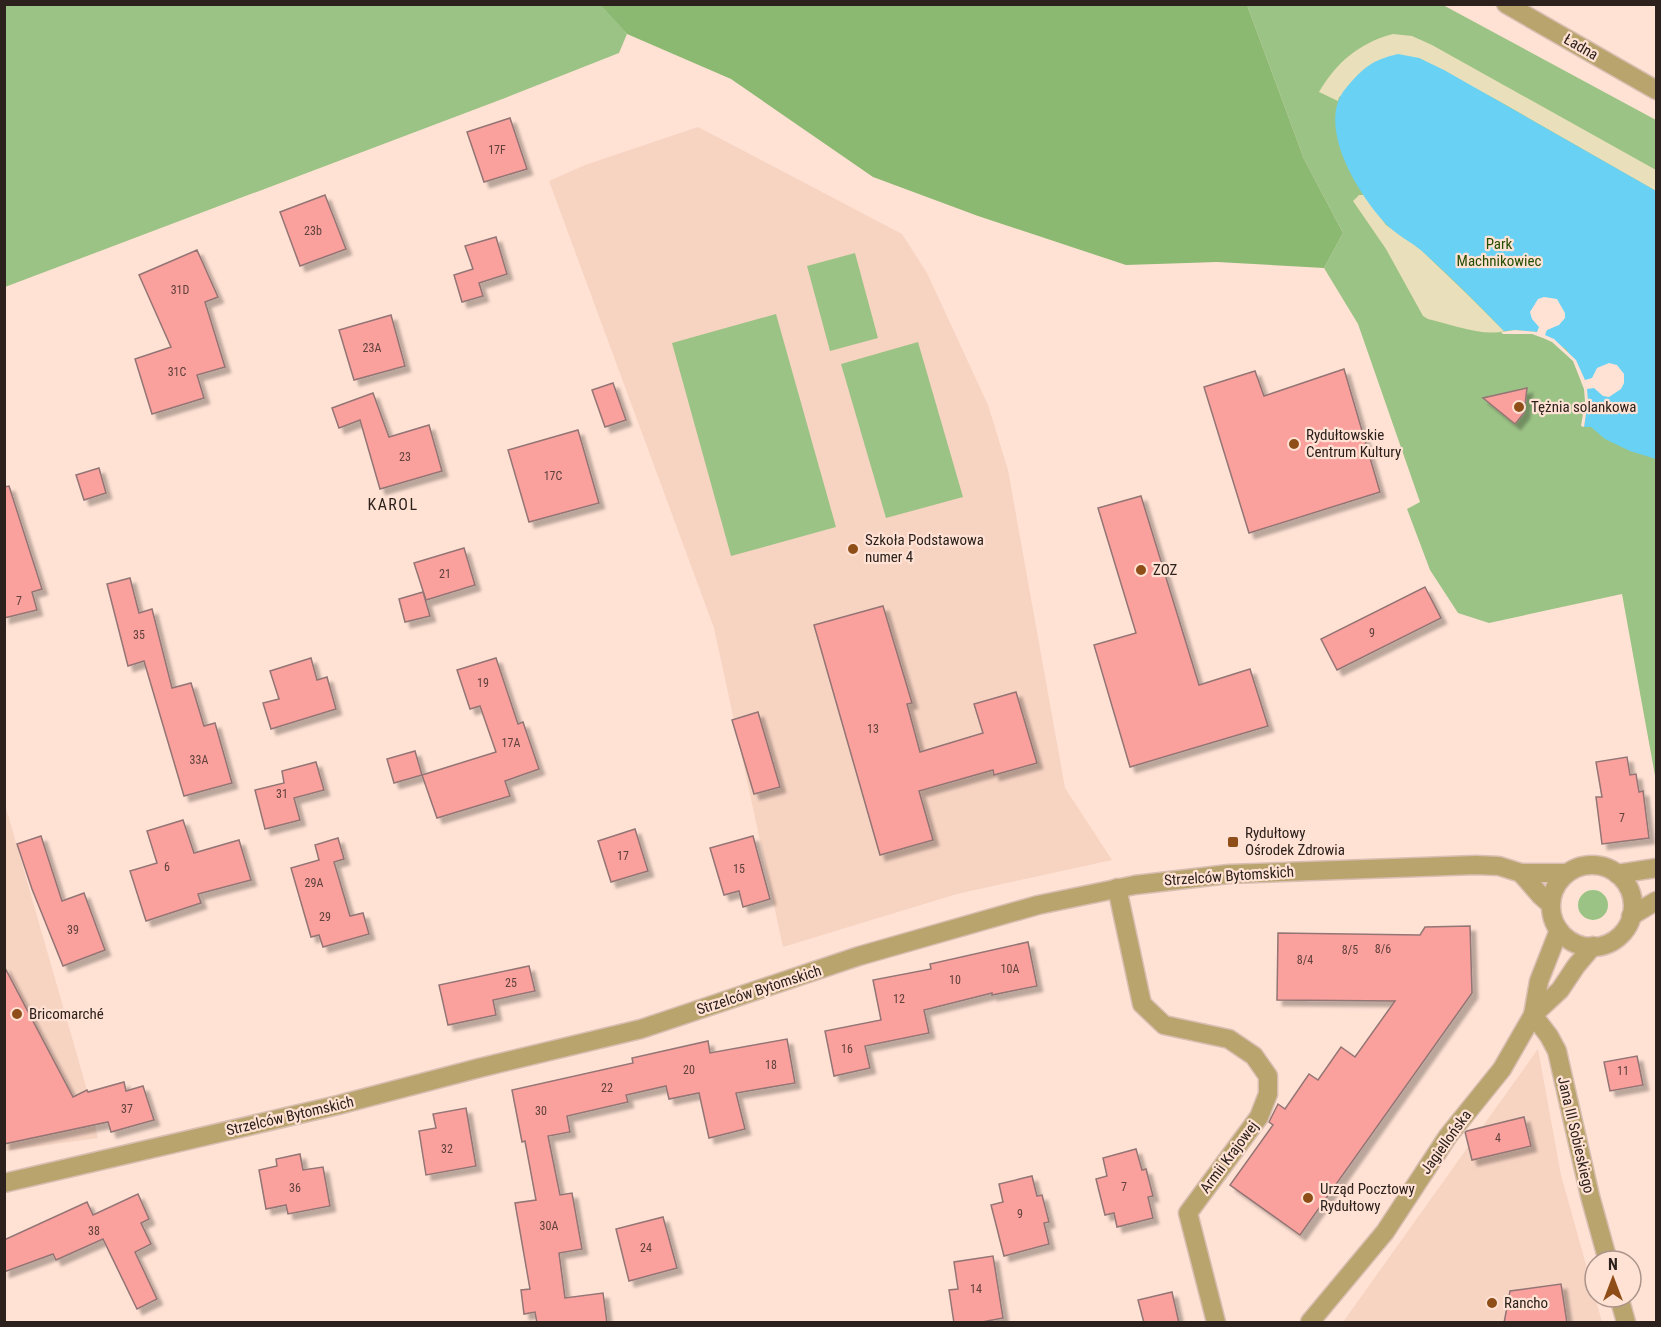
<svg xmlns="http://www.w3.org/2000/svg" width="1661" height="1327" font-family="'Roboto Condensed',sans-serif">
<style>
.built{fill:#f7d3c2}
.green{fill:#9cc386}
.forest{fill:#8bb972}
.sand{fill:#e9dfba}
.water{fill:#68d1f4}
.pier{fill:#ffe2d4}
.building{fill:#faa09d;stroke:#937574;stroke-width:1.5;filter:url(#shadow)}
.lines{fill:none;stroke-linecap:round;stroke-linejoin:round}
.minor-casing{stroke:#d9bfb3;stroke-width:21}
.minor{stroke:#b9a46e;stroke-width:18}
.poi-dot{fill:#8f4e18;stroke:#ffe2d4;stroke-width:2}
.labels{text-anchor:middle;stroke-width:4.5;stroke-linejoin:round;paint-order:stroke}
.number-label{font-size:12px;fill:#60413c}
.street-label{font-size:15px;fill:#2c211c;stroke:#ffe2d4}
.park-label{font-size:15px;fill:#254e00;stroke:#ffe2d4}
.poi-label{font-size:15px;fill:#2c211c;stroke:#ffe2d4;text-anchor:start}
.neighbourhood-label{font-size:16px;letter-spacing:1.5px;fill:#2c211c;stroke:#ffe2d4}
</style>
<defs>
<filter id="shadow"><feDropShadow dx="5.5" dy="5.5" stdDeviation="1.5" flood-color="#0004"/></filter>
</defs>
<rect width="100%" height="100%" fill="#ffe2d4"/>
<g class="built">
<path d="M698 127 902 234 927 273 988 405 1008 470 1065 788 1112 860 957 894 783 947 714 628 549 181 585 165Z"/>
<path d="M4 801 87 1090 98 1138 5 1151Z"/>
<path d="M1538 1049 1561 1175 1602 1322H1343Z"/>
</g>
<g class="green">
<path d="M601 4 627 34 619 53 505 98 5 287V5Z"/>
<path d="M1247 5H1443L1656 120V781L1622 594 1489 623 1458 613 1430 570 1407 509 1420 502 1358 324 1324 268 1343 233 1304 159Z"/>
<path d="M855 253 878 338 830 351 807 266Z"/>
<path d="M776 314 836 527 731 556 672 343Z"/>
<path d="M918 342 963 497 886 518 841 364Z"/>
<circle cx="1593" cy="905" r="15"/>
</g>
<path class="forest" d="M601 5H1247L1304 159 1343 233 1324 268 1217 262 1126 265 978 216 873 177 731 79 627 34Z"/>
<g class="sand">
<path d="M1393 34 1412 36 1432 45 1656 170V191L1497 100 1419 58 1339 97 1338 101 1319 92C1337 62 1359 43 1393 34Z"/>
<path d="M1359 195H1364L1386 225 1419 248 1466 293 1504 331C1484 337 1449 324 1428 319L1423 316 1386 249 1353 201Z"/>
</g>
<path class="water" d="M1398 54 1419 58 1444 70 1656 191V459L1630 451 1605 439 1591 427H1584L1588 401 1585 380 1566 349 1537 332 1515 330 1504 331C1477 303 1450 276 1422 251 1410 241 1395 234 1385 223 1358 194 1315 125 1346 88 1363 68 1372 60 1398 54Z"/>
<path class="pier" d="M1544 297 1557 299 1565 313V318L1559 325 1547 330 1545 335 1554 339 1576 360 1585 380 1592 378 1597 368 1609 363 1617 365 1624 374V383L1621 389 1609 397 1603 396 1594 388 1587 389 1588 401 1584 427 1581 426 1585 401 1584 389 1573 361 1552 342 1543 338 1532 334H1503L1501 332 1515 330 1537 332 1539 327 1532 319 1530 312 1538 299Z"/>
<g class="building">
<path d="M510 118 527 169 484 182 467 132Z"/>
<path d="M325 195 346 249 300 266 280 212Z"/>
<path d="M496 237 507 274 479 283 483 296 462 302 454 275 473 269 465 246Z"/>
<path d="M197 250 218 297 205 302 225 367 197 375 204 398 152 414 135 359 171 347 139 275Z"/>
<path d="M391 315 405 366 354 380 339 330Z"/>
<path d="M1344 369 1380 492 1249 533 1204 387 1255 371 1264 396Z"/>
<path d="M613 383 626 420 605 427 592 390Z"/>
<path d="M1527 388 1524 413 1515 424 1483 398Z"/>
<path d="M373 393 389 437 429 425 442 471 380 489 360 420 339 428 332 408Z"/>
<path d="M578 430 599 503 529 522 508 450Z"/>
<path d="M99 468 106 493 84 500 76 475Z"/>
<path d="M9 486 42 589 32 592 37 610 4 618V487Z"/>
<path d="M1141 496 1199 685 1250 669 1268 726 1130 767 1094 645 1136 633 1098 508Z"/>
<path d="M464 548 475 585 426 600 414 563Z"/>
<path d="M130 578 139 613 152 609 172 688 191 683 204 726 215 723 232 783 184 796 144 661 128 666 107 584Z"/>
<path d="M1425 587 1441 618 1337 670 1321 639Z"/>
<path d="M423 592 430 616 405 622 399 599Z"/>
<path d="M883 606 912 703 907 704 920 752 983 733 974 704 1016 692 1037 763 994 775 993 770 919 791 933 840 880 855 814 625Z"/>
<path d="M311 658 317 680 327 677 336 709 271 729 263 703 279 699 270 671Z"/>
<path d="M496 658 518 724 523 722 539 769 505 781 510 796 437 818 422 775 496 752 480 706 470 709 457 670Z"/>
<path d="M758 712 780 787 754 794 732 720Z"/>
<path d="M415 751 422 775 394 783 387 759Z"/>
<path d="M1627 757 1630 775 1636 774 1639 792 1643 791 1649 838 1602 844 1596 797H1602L1596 762Z"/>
<path d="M316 762 324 790 294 798 300 820 265 829 255 790 284 783 282 771Z"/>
<path d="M183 820 194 853 239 840 251 880 198 894 201 903 146 921 130 871 157 863 147 831Z"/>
<path d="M635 829 648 871 611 882 598 841Z"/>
<path d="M41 836 62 901 84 893 105 950 63 966 32 889 17 844Z"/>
<path d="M753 836 770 899 743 907 739 891 724 895 710 848Z"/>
<path d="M338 838 344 859 334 862 350 916 363 913 369 934 323 947 319 935 311 937 291 868 319 860 315 845Z"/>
<path d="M1470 926 1472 993 1300 1235 1230 1185 1273 1125 1269 1122 1278 1104 1285 1109 1309 1074 1318 1080 1341 1047 1355 1057 1395 1001 1277 1000 1278 933 1420 935 1425 927Z"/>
<path d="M1028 942 1037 986 992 995V993L924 1010 929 1033 865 1046 870 1068 834 1076 825 1031 881 1020 873 980 931 969 930 964Z"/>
<path d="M4 966 73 1097 87 1090 88 1092 124 1082 126 1091 143 1086 154 1120 111 1132 108 1122 4 1144Z"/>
<path d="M529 966 535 991 493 1000 496 1015 448 1025 439 985Z"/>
<path d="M787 1039 795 1083 736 1093 745 1129 709 1138 699 1093 669 1099 666 1086 626 1095 628 1102 567 1116 570 1132 548 1136 560 1195 572 1193 582 1249 559 1253 565 1298 603 1293 607 1323H537L535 1312 524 1314 521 1290 530 1289 515 1203 536 1200 525 1141 522 1142 512 1090 633 1063 632 1058 708 1041 710 1053Z"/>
<path d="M1637 1056 1643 1085 1610 1091 1604 1062Z"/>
<path d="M466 1108 476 1166 426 1175 419 1131 436 1128 433 1114Z"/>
<path d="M1524 1117 1531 1146 1472 1160 1465 1132 1467 1131Z"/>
<path d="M1136 1149 1142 1170 1146 1169 1153 1196 1148 1197 1153 1218 1117 1227 1114 1213 1105 1215 1096 1179 1107 1176 1103 1158Z"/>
<path d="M300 1154 303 1170 323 1167 330 1206 288 1214 286 1205 266 1209 259 1170 277 1166 276 1159Z"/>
<path d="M1032 1176 1037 1196 1042 1195 1049 1222 1044 1223 1049 1244 1004 1256 991 1205 1003 1202 999 1184Z"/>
<path d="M138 1194 149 1219 141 1223 151 1244 135 1252 157 1299 137 1309 103 1239 56 1260 53 1254 4 1272V1240L87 1202 93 1215Z"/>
<path d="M663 1217 677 1268 629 1281 616 1229Z"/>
<path d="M993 1256 1003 1318 977 1323H954L949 1290 958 1289 954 1262Z"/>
<path d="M1561 1284 1567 1323H1504L1510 1291Z"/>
<path d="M1172 1292 1179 1323H1144L1138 1300Z"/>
</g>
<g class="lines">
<defs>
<g id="minor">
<path d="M1506 4 1656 90"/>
<circle cx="1592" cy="906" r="41"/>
<path d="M1521 873 1541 896 1550 904"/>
<path d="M1617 874 1656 868"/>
<path d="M1117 888 1142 1004 1164 1025 1229 1039 1254 1056 1268 1076V1094L1259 1117 1188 1213 1216 1322"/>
<path d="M1631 916 1656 901"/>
<path d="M1533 1015 1549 1036 1557 1051 1590 1196 1608 1261"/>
<path d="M1533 1015 1539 981 1559 930"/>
<path d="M4 1183 338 1105 479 1068 641 1029 859 956 1038 905 1135 885 1229 874 1476 865 1499 866 1521 873H1567"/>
<path d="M1619 1297 1626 1322"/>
<path d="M1310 1322 1385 1232 1448 1136 1502 1069 1533 1015 1560 990 1576 966 1593 946"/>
</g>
</defs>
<use href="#minor" class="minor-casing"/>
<use href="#minor" class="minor"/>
</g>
<g class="poi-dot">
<circle cx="1519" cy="407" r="6"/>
<circle cx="1294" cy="444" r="6"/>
<circle cx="853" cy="549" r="6"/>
<circle cx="1141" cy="570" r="6"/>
<rect x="1227" y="836" width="12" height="12" rx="3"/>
<circle cx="17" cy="1014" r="6"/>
<circle cx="1308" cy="1198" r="6"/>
<circle cx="1492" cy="1303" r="6"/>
</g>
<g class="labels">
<g class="number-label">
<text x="497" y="154">17F</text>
<text x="313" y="235">23b</text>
<text x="180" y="294">31D</text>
<text x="372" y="352">23A</text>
<text x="177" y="376">31C</text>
<text x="405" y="461">23</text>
<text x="553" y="480">17C</text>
<text x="445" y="578">21</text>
<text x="19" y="605">7</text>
<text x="1372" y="637">9</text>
<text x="139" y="639">35</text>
<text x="483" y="687">19</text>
<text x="873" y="733">13</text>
<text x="511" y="747">17A</text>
<text x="199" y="764">33A</text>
<text x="282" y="798">31</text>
<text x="1622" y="822">7</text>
<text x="623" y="860">17</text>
<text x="167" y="871">6</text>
<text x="739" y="873">15</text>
<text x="314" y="887">29A</text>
<text x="325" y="921">29</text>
<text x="73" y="934">39</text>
<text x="1383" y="953">8/6</text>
<text x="1350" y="954">8/5</text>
<text x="1305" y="964">8/4</text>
<text x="1010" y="973">10A</text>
<text x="955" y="984">10</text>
<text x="511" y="987">25</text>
<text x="899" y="1003">12</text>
<text x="847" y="1053">16</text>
<text x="771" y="1069">18</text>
<text x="689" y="1074">20</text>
<text x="1623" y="1075">11</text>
<text x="607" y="1092">22</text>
<text x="127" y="1113">37</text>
<text x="541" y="1115">30</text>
<text x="1498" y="1142">4</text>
<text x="447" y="1153">32</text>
<text x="1124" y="1191">7</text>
<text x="295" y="1192">36</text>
<text x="1020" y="1218">9</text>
<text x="549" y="1230">30A</text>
<text x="94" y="1235">38</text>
<text x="646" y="1252">24</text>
<text x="976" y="1293">14</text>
</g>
<g class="street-label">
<text transform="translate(1581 47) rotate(30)" y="5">Ładna</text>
<text transform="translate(1229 876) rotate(-4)" y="5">Strzelców Bytomskich</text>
<text transform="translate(759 990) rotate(-18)" y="5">Strzelców Bytomskich</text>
<text transform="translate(290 1116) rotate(-13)" y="5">Strzelców Bytomskich</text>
<text transform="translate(1576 1135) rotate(77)" y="5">Jana III Sobieskiego</text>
<text transform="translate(1446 1142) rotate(-54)" y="5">Jagiellońska</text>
<text transform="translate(1229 1157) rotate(-53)" y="5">Armii Krajowej</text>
</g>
<g class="park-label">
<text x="1499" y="249">Park<tspan x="1499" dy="17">Machnikowiec</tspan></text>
</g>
<g class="poi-label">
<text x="1531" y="412">Tężnia solankowa</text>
<text x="1306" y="440">Rydułtowskie<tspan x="1306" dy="17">Centrum Kultury</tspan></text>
<text x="865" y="545">Szkoła Podstawowa<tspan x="865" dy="17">numer 4</tspan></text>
<text x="1153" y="575">ZOZ</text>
<text x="1245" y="838">Rydułtowy<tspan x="1245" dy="17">Ośrodek Zdrowia</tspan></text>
<text x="29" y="1019">Bricomarché</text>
<text x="1320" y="1194">Urząd Pocztowy<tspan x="1320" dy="17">Rydułtowy</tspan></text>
<text x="1504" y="1308">Rancho</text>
</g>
<g class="neighbourhood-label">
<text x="393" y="510">KAROL</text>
</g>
</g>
<rect width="1661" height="1327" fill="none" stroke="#2c211c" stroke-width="12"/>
<g transform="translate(1613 1279)"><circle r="28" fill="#ffe2d4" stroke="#ab958a" stroke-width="1.5"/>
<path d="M0-4.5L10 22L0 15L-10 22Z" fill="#8f4e18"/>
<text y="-9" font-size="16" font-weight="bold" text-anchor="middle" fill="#2c211c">N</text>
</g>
</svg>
